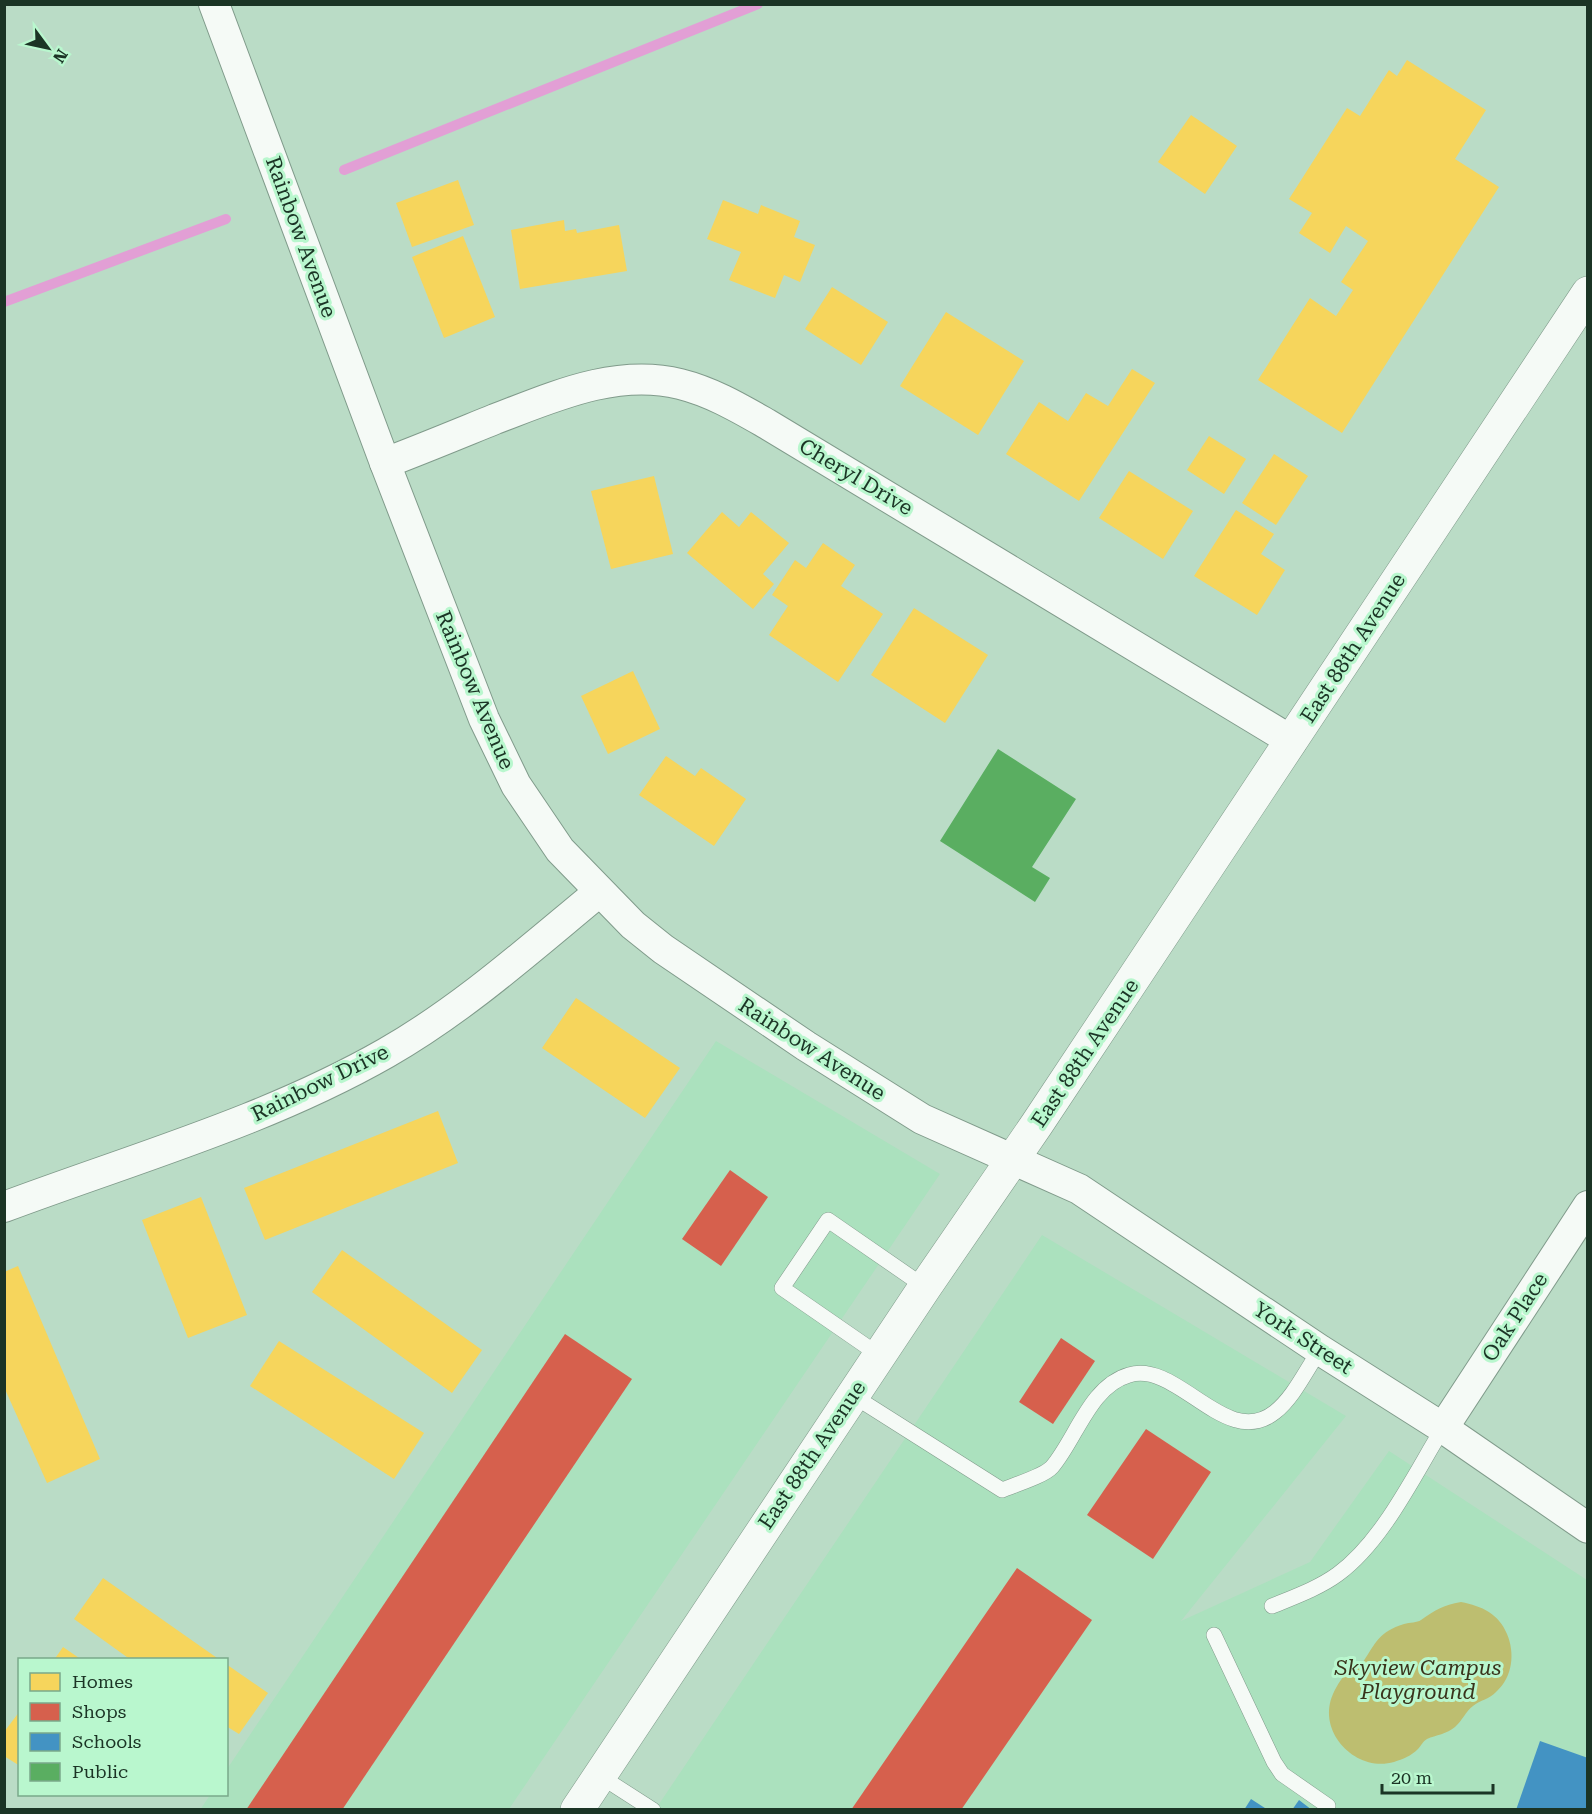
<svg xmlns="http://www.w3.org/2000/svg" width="1592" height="1814" font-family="'Roboto Serif',serif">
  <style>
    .built { fill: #abe1be }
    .green { fill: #bdbe70 }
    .homes { fill: #f6d55c }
    .shops { fill: #d6604d }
    .schools { fill: #4393c3 }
    .public { fill: #5aae61 }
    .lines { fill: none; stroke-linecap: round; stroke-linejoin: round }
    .stream { stroke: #e29fd5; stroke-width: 10 }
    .lane-casing { stroke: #809b8b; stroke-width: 16 }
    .street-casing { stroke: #809b8b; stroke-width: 32 }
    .secondary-casing { stroke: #809b8b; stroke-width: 34 }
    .lane { stroke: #f5faf6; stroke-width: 15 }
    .street { stroke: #f5faf6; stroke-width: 30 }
    .secondary { stroke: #f5faf6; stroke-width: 33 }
    .labels { text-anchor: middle; stroke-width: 6; stroke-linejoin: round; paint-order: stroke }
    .street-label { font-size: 21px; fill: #1b3425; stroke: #b9f7ce }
    .park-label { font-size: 21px; font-style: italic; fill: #39331b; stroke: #b9f7ce }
  </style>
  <rect width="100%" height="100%" fill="#badcc6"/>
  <g class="built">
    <polygon points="716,1041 940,1174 509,1809 200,1810 210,1795 226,1794 227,1769"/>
    <polygon points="1042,1235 1346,1416 1181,1621 1310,1562 1389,1451 1587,1580 1587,1809 655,1810"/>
  </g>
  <path class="green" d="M1461 1602C1482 1606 1499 1614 1507 1634 1515 1653 1513 1677 1496 1692 1490 1699 1480 1700 1473 1706 1466 1711 1462 1721 1455 1727 1447 1734 1436 1735 1427 1739 1423 1741 1421 1746 1418 1749 1411 1756 1403 1759 1394 1762 1356 1773 1316 1732 1333 1694 1337 1685 1343 1675 1351 1669 1355 1666 1360 1666 1363 1662 1376 1642 1379 1632 1404 1624 1410 1622 1417 1623 1421 1620 1435 1610 1443 1605 1461 1602Z"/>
  <g class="homes">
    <polygon points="1407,60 1486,110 1455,159 1499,187 1342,433 1258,380 1310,298 1336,316 1353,290 1341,282 1368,241 1346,226 1330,253 1299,233 1312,213 1289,199 1347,108 1360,116 1389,70 1397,76"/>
    <polygon points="1191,115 1237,146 1205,194 1158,162"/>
    <polygon points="458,180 474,225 412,247 396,203"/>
    <polygon points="723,200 758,214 761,205 800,221 794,237 815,245 800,282 784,275 775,298 729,280 741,252 707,239"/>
    <polygon points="564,220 565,231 576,229 577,233 619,225 627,271 520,289 511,230"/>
    <polygon points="463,236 495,317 444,338 412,257"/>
    <polygon points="832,287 888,322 861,365 805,329"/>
    <polygon points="946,312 1024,361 978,435 900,386"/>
    <polygon points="1132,369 1155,383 1079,501 1006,454 1039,402 1068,421 1086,393 1108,406"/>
    <polygon points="1209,436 1246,459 1224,494 1187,470"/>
    <polygon points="1274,454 1308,476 1276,525 1242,503"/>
    <polygon points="1129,471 1193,511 1163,559 1099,518"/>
    <polygon points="654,476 673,554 611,569 591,491"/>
    <polygon points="1236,510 1274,534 1261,554 1285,570 1257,615 1194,576"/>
    <polygon points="722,512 739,527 751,512 789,543 763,574 774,584 753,609 687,553"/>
    <polygon points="823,543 855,565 841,586 883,614 838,682 769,635 788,606 772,595 795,560 806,568"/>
    <polygon points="914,608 988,655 945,723 871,675"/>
    <polygon points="633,671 660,729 608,754 581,696"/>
    <polygon points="666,756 695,776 701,768 746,799 714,846 639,795"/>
    <polygon points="576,998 680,1068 645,1118 542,1048"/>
    <polygon points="438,1111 458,1163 265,1240 244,1188"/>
    <polygon points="201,1197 247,1315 188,1338 142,1220"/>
    <polygon points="342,1250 482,1350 452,1393 312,1292"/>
    <polygon points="18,1266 100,1459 47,1483 4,1387 4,1272"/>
    <polygon points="279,1341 424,1433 394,1479 250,1386"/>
    <polygon points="103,1578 220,1660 131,1660 74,1619"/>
    <polygon points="63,1647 82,1660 54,1660"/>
    <polygon points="226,1664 268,1693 239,1734 226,1726"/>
    <polygon points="20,1711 20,1766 4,1756 4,1732"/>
  </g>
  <g class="shops">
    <polygon points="730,1170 768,1197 721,1266 682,1239"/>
    <polygon points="565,1334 632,1379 342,1810 246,1810"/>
    <polygon points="1061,1338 1095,1361 1053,1424 1019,1402"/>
    <polygon points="1146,1429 1211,1472 1153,1559 1087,1515"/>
    <polygon points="1017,1568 1092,1620 961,1810 851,1810"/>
  </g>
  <g class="schools">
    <polygon points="1540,1741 1588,1758 1588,1810 1516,1810"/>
    <polygon points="1251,1799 1268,1810 1244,1810"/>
    <polygon points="1299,1800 1312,1810 1292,1810"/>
  </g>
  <polygon class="public" points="998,749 1076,799 1032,867 1050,878 1035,902 940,841"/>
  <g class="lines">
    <g class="stream">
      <polyline points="344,170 758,4"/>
      <polyline points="4,302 226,219"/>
    </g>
    <g class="lane-casing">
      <g id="lane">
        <polyline points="879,1355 782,1288 828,1220 925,1287"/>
        <path d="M852 1395 1002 1490C1014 1485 1044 1476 1052 1467 1076 1439 1090 1386 1129 1375 1178 1360 1226 1451 1275 1412 1294 1397 1306 1370 1320 1350"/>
        <path d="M1272 1606C1294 1597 1319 1588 1338 1574 1383 1541 1414 1475 1443 1428"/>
        <polyline points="1214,1635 1274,1762 1282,1774 1328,1806"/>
        <polyline points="600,1776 653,1810"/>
      </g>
    </g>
    <g class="street-casing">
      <g id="street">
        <polyline points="214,4 385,463 484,719 516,785 560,850 633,925 663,949 806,1046 922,1119 1079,1189 1320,1350 1443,1428 1588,1528"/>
        <path d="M385 463C422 449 458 434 495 419 553 397 616 368 680 384 712 392 739 408 767 424L1292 741"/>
        <path d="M4 1207C132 1159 267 1121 386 1053 463 1009 531 948 599 892"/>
        <polyline points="1443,1428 1588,1206"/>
      </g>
    </g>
    <g class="secondary-casing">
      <polyline id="secondary" points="577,1810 925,1287 1037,1124 1588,293"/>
    </g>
    <use href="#lane" class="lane"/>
    <use href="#street" class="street"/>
    <use href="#secondary" class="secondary"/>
  </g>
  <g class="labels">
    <g class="street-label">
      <text transform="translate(301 237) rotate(70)" y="7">Rainbow Avenue</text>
      <text transform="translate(856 477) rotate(31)" y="7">Cheryl Drive</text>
      <text transform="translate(1353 648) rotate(-57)" y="7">East 88th Avenue</text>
      <text transform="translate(475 690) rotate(67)" y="7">Rainbow Avenue</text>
      <text transform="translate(812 1049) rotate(33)" y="7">Rainbow Avenue</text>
      <text transform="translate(1085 1053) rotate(-56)" y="7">East 88th Avenue</text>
      <text transform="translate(320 1083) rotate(-26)" y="7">Rainbow Drive</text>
      <text transform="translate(1515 1317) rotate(-57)" y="7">Oak Place</text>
      <text transform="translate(1303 1338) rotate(33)" y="7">York Street</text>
      <text transform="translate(812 1455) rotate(-56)" y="7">East 88th Avenue</text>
    </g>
    <g class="park-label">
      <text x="1418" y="1675">Skyview Campus<tspan x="1418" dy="24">Playground</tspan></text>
    </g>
  </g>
  <rect width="1592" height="1814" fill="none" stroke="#1b3425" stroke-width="12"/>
  <rect x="18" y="1658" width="210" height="138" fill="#b9f7ce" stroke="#7aa98a" stroke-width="1.5"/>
  <rect x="30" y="1673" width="30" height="18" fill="#f6d55c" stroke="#7aa98a" stroke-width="1.5"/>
  <text x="72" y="1688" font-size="18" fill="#1b3425">Homes</text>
  <rect x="30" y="1703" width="30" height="18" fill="#d6604d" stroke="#7aa98a" stroke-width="1.5"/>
  <text x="72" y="1718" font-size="18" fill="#1b3425">Shops</text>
  <rect x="30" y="1733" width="30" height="18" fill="#4393c3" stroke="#7aa98a" stroke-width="1.5"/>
  <text x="72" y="1748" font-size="18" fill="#1b3425">Schools</text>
  <rect x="30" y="1763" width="30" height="18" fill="#5aae61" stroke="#7aa98a" stroke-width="1.5"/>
  <text x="72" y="1778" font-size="18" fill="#1b3425">Public</text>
  <g transform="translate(48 48) rotate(123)" stroke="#b9f7ce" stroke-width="4.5" paint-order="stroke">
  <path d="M0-4.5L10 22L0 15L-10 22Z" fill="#1b3425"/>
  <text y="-9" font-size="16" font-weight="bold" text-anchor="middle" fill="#1b3425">N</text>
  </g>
  <path d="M1382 1784v9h111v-9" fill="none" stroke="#1b3425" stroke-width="3"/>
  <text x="1391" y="1784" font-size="18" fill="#1b3425" stroke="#b9f7ce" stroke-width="4.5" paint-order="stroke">20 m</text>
</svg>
